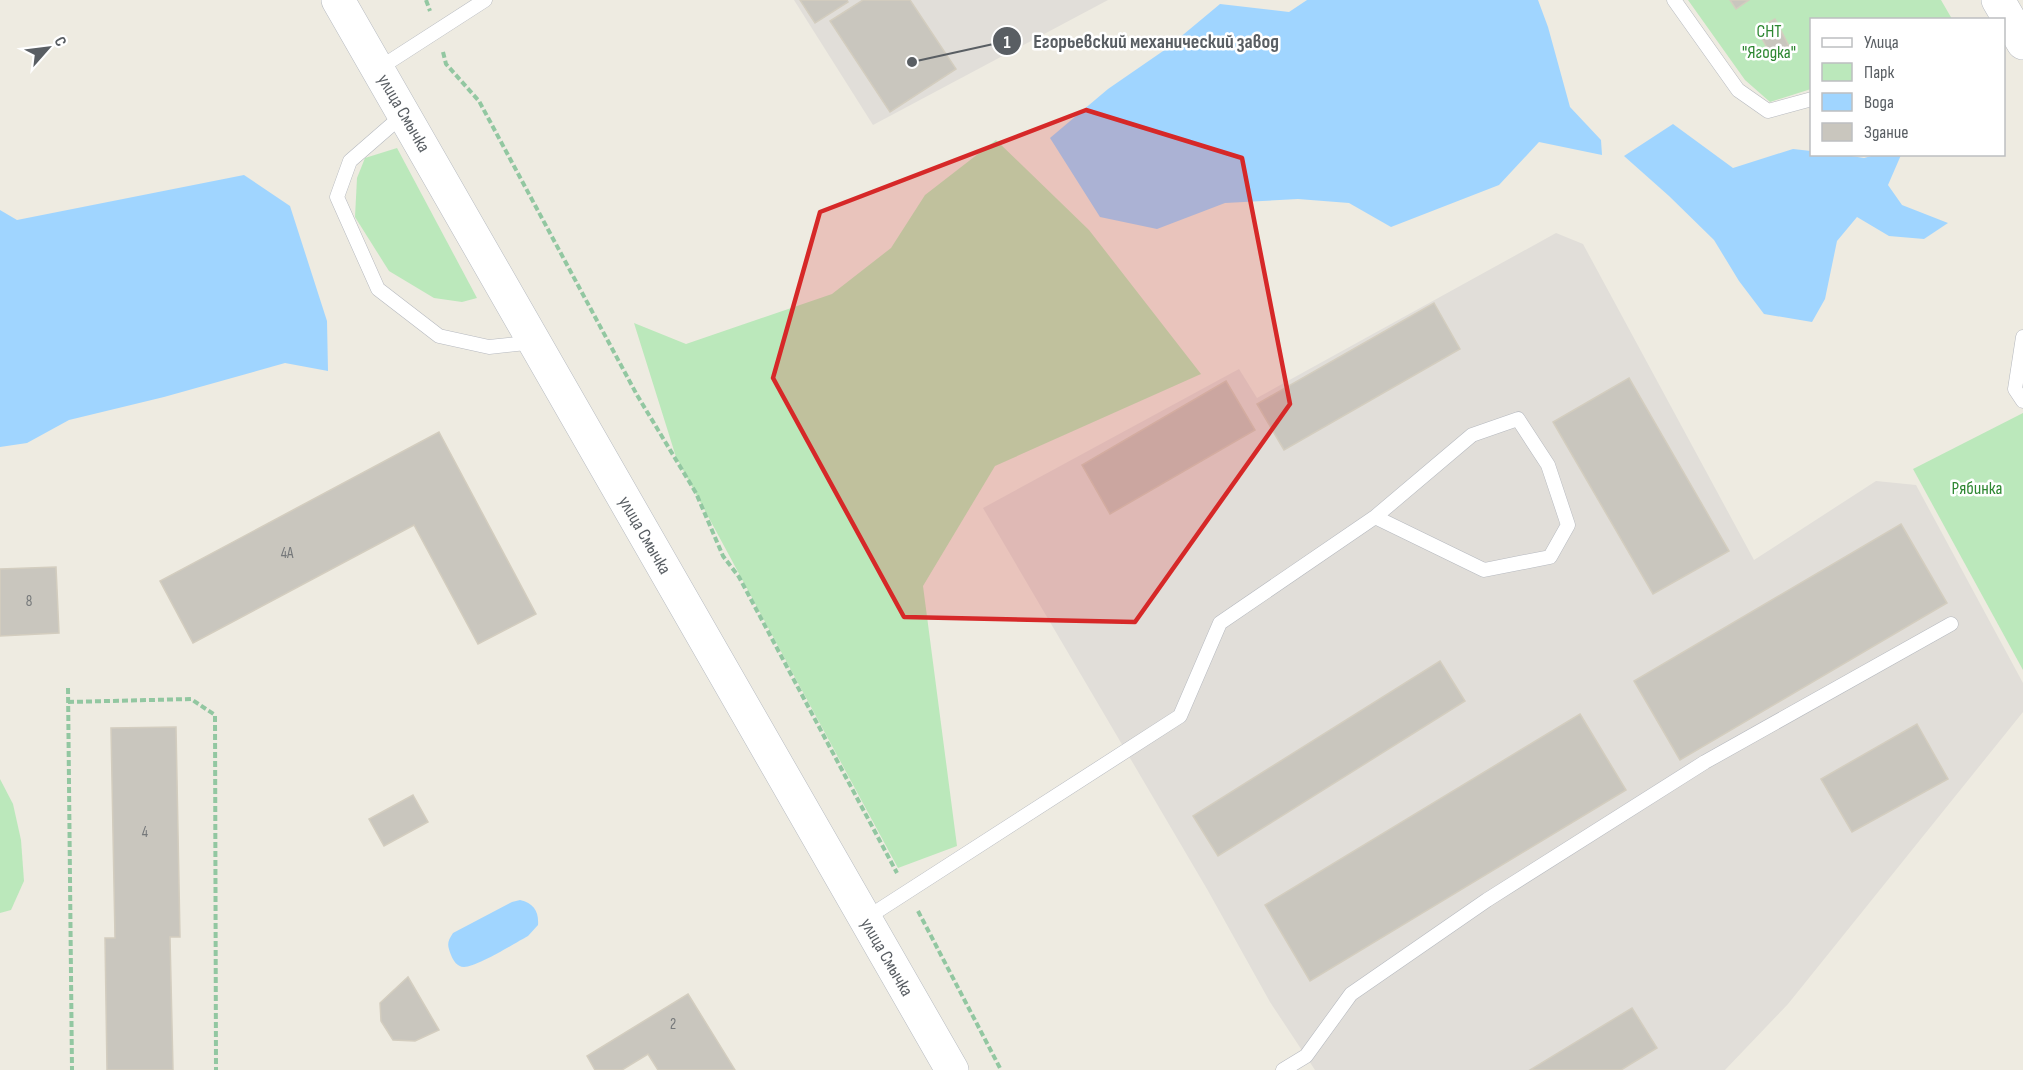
<svg xmlns="http://www.w3.org/2000/svg" width="2023" height="1070" font-family="'Sofia Sans Condensed',sans-serif">
  <style>
    .industrial { fill: #e1ded9 }
    .green { fill: #bbe8bb }
    .water { fill: #a0d5ff }
    .building { fill: #c9c6be; stroke: #d3cdbf; stroke-width: 1.5 }
    .lines { fill: none; stroke-linecap: round; stroke-linejoin: round }
    .lane-casing { stroke: #b6b9bf; stroke-width: 15 }
    .secondary-casing { stroke: #b7bbc1; stroke-width: 34 }
    .path { stroke: #92c7a1; stroke-width: 4; stroke-dasharray: 6 3; stroke-linecap: butt }
    .lane { stroke: #fff; stroke-width: 14 }
    .secondary { stroke: #fff; stroke-width: 33 }
    .marked { fill: #d62828; fill-opacity: 0.2; stroke: #d62828; stroke-width: 4.5; stroke-linejoin: round }
    .labels { text-anchor: middle; stroke-width: 5; stroke-linejoin: round; paint-order: stroke }
    .number-label { font-size: 15px; fill: #75787a }
    .park-label { font-size: 18px; fill: #2e8732; stroke: #fff }
    .street-label { font-size: 18px; fill: #595e63; stroke: #fff }
    .leader { fill: none; stroke: #595e63; stroke-width: 2 }
    .callout-dot { fill: #595e63; stroke: #fff; stroke-width: 2 }
    .mark-label { font-size: 18px; text-anchor: middle; font-weight: bold; fill: #fff }
    .callout-label { font-size: 20px; text-anchor: middle; font-weight: bold; fill: #595e63; stroke: #fff; stroke-width: 5; stroke-linejoin: round; paint-order: stroke }
  </style>
  <rect width="100%" height="100%" fill="#eeebe1"/>
  <g class="industrial">
    <polygon points="794,0 1108,0 873,125"/>
    <polygon points="1556,233 1583,244 1754,560 1876,481 1916,485 2023,683 2023,712 1788,1004 1725,1070 1315,1070 1270,1002 1207,889 983,508 1239,369 1257,398"/>
  </g>
  <g class="green">
    <polygon points="1688,0 1941,0 1952,19 1812,20 1811,89 1770,102 1745,80"/>
    <polygon points="996,140 1089,230 1201,374 995,466 923,586 957,846 898,868 676,457 634,323 686,344 832,294 891,248 925,195"/>
    <polygon points="397,148 477,298 462,302 434,298 389,271 355,217 357,178 365,158"/>
    <polygon points="2023,413 2023,670 1913,469"/>
    <polygon points="0,779 13,804 21,840 24,881 11,910 0,913"/>
  </g>
  <g class="water">
    <polygon points="1307,0 1538,0 1548,27 1570,107 1601,140 1602,155 1539,142 1499,185 1391,227 1349,203 1298,199 1225,203 1157,229 1100,217 1050,138 1108,89 1166,49 1220,4 1289,12"/>
    <polygon points="1673,124 1733,168 1793,149 1811,151 1812,154 1839,154 1864,158 1875,155 1901,155 1888,185 1902,205 1948,223 1924,239 1889,236 1857,217 1837,241 1825,299 1812,322 1764,314 1739,281 1714,240 1669,196 1624,156"/>
    <polygon points="244,175 290,206 327,321 328,371 285,363 164,397 69,420 27,443 0,447 0,210 17,220"/>
    <path d="M520 900C534 903 539 912 538 925L528 936C515 943 477 967 464 967 457 967 453 960 451 955 447 945 447 942 453 933L512 902Z"/>
  </g>
  <g class="building">
    <polygon points="800,0 847,0 848,2 815,23"/>
    <polygon points="863,0 910,0 956,69 890,112 830,21"/>
    <polygon points="1730,0 1749,0 1736,9"/>
    <polygon points="1775,19 1791,50 1773,59 1757,29"/>
    <polygon points="1434,303 1460,349 1284,450 1257,404"/>
    <polygon points="1629,378 1729,551 1653,594 1553,422"/>
    <polygon points="1226,381 1255,430 1110,514 1082,465"/>
    <polygon points="439,432 536,614 478,644 414,525 193,643 160,581"/>
    <polygon points="1901,524 1947,603 1680,760 1634,681"/>
    <polygon points="56,567 59,633 0,636 0,569"/>
    <polygon points="1440,661 1465,701 1218,856 1193,816"/>
    <polygon points="1580,714 1626,790 1310,981 1265,905"/>
    <polygon points="1917,724 1948,779 1852,832 1821,779"/>
    <polygon points="176,727 180,937 170,937 173,1070 107,1070 105,938 115,938 111,728"/>
    <polygon points="413,795 428,822 384,846 369,819"/>
    <polygon points="408,977 439,1030 415,1041 393,1040 381,1021 380,1003"/>
    <polygon points="688,994 735,1070 658,1070 648,1054 622,1070 595,1070 587,1056"/>
    <polygon points="1632,1008 1657,1048 1621,1070 1530,1070"/>
  </g>
  <g class="lines">
    <g class="lane-casing">
      <g id="lane">
        <polyline points="1674,0 1738,90 1768,111 1812,99"/>
        <polyline points="378,69 485,0"/>
        <polyline points="404,114 350,161 337,197 378,289 439,336 489,347 535,342"/>
        <polyline points="2023,337 2015,389 2023,401"/>
        <polyline points="865,919 1180,716 1220,623 1375,517 1484,570 1550,557 1568,525 1548,465 1518,419 1472,435 1375,517"/>
        <polyline points="1283,1070 1306,1056 1351,994 1487,900 1705,762 1951,624"/>
      </g>
    </g>
    <g class="secondary-casing">
      <g id="secondary">
        <polyline points="338,0 952,1070"/>
        <polyline points="1998,0 2023,43"/>
      </g>
    </g>
    <g class="path">
      <polyline points="426,0 430,11"/>
      <polyline points="443,52 446,64 479,101 637,395 696,493 723,556 739,577 897,873"/>
      <polyline points="68,688 72,1070"/>
      <polyline points="68,702 191,699 215,715 216,1070"/>
      <polyline points="918,911 1001,1070"/>
    </g>
    <use href="#lane" class="lane"/>
    <use href="#secondary" class="secondary"/>
  </g>
  <path class="marked" d="M1086 110 1242 158 1290 404 1135 622 904 617 773 378 820 212Z"/>
  <g class="labels">
    <g class="number-label">
      <text x="287" y="558">4А</text>
      <text x="29" y="606">8</text>
      <text x="145" y="837">4</text>
      <text x="673" y="1029">2</text>
    </g>
    <g class="park-label">
      <text x="1769" y="37">СНТ<tspan x="1769" dy="21">"Ягодка"</tspan></text>
      <text x="1977" y="494">Рябинка</text>
    </g>
    <g class="street-label">
      <text transform="translate(404 113) rotate(60)" y="6">улица Смычка</text>
      <text transform="translate(645 535) rotate(60)" y="6">улица Смычка</text>
      <text transform="translate(887 957) rotate(60)" y="6">улица Смычка</text>
    </g>
  </g>
  <path class="leader" d="M912 62L1007 41"/>
  <g class="callout-dot">
    <circle cx="912" cy="62" r="6"/>
    <circle cx="1007" cy="41" r="15"/>
  </g>
  <g class="mark-label">
    <text x="1007" y="48">1</text>
  </g>
  <g class="callout-label">
    <text x="1156" y="48">Егорьевский механический завод</text>
  </g>
  <rect x="1810" y="18" width="195" height="138" fill="#ffffff" stroke="#bdbfc1" stroke-width="1.5"/>
  <rect x="1822" y="38" width="30" height="9" fill="#ffffff" stroke="#bdbfc1" stroke-width="1.5"/>
  <text x="1864" y="48" font-size="18" fill="#595e63">Улица</text>
  <rect x="1822" y="63" width="30" height="18" fill="#bbe8bb" stroke="#bdbfc1" stroke-width="1.5"/>
  <text x="1864" y="78" font-size="18" fill="#595e63">Парк</text>
  <rect x="1822" y="93" width="30" height="18" fill="#a0d5ff" stroke="#bdbfc1" stroke-width="1.5"/>
  <text x="1864" y="108" font-size="18" fill="#595e63">Вода</text>
  <rect x="1822" y="123" width="30" height="18" fill="#c9c6be" stroke="#bdbfc1" stroke-width="1.5"/>
  <text x="1864" y="138" font-size="18" fill="#595e63">Здание</text>
  <g transform="translate(48 48) rotate(62)" stroke="#ffffff" stroke-width="4.5" paint-order="stroke">
  <path d="M0-4.5L10 22L0 15L-10 22Z" fill="#595e63"/>
  <text y="-9" font-size="16" font-weight="bold" text-anchor="middle" fill="#595e63">С</text>
  </g>
</svg>
